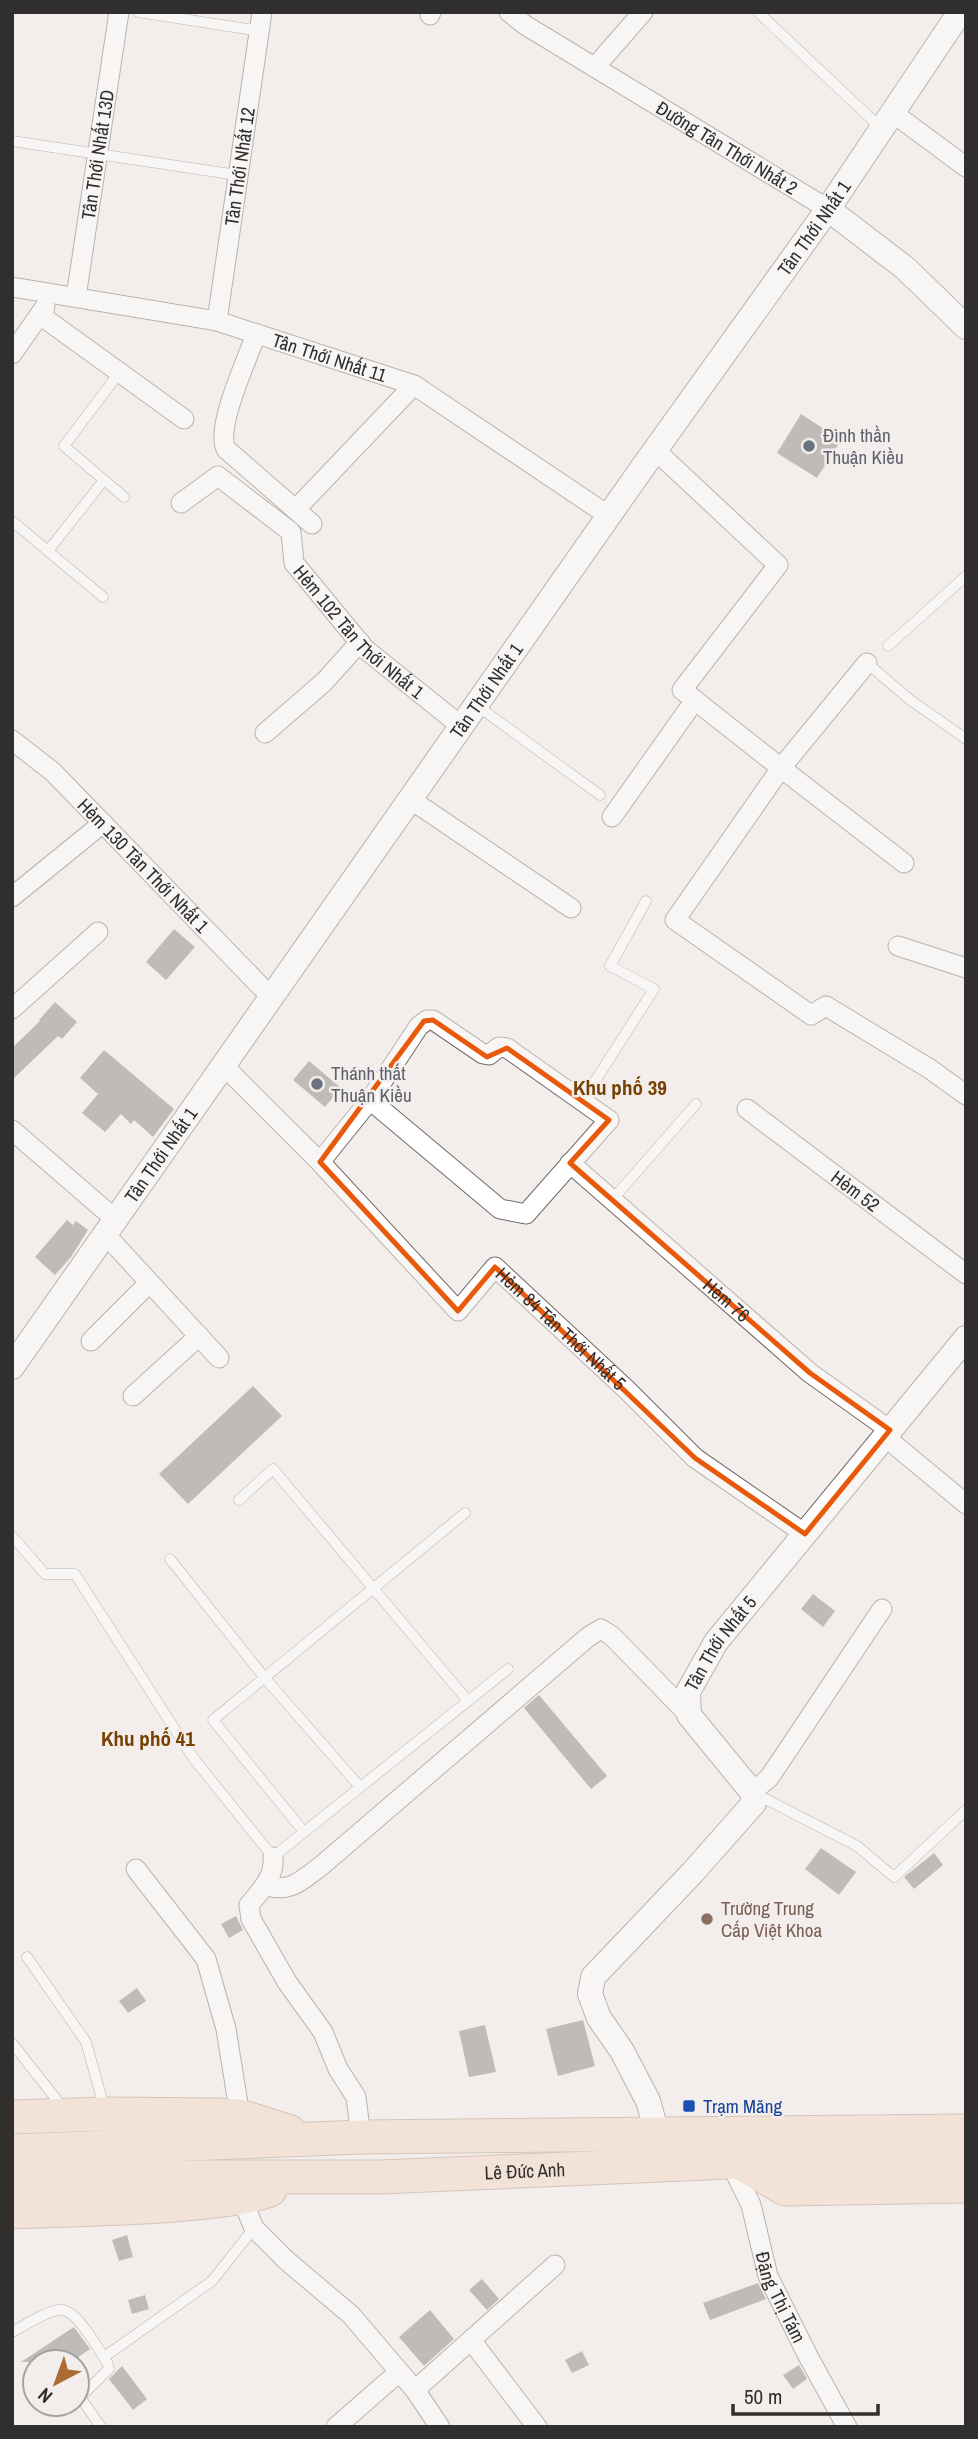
<svg xmlns="http://www.w3.org/2000/svg" width="978" height="2439" font-family="'Archivo Narrow',sans-serif">
  <style>
    .building { fill: #827e7a }
    .lines { fill: none; stroke-linecap: round; stroke-linejoin: round }
    .service-casing { stroke: #6f6b68; stroke-width: 11 }
    .minor-casing { stroke: #6f6b68; stroke-width: 21 }
    .tertiary-casing { stroke: #6f6b68; stroke-width: 26 }
    .trunk-casing { stroke: #ae9282; stroke-width: 35 }
    .service { stroke: #fff; stroke-width: 10 }
    .minor { stroke: #fff; stroke-width: 19 }
    .tertiary { stroke: #fff; stroke-width: 24 }
    .trunk { stroke: #f4d3bf; stroke-width: 33 }
    .marked { fill: none; stroke: #e8590c; stroke-width: 5; stroke-linejoin: round }
    .worship-dot { fill: #6b7280; stroke: #f3eeeb; stroke-width: 2.5 }
    .education-dot { fill: #8d6e63; stroke: #f3eeeb; stroke-width: 2.5 }
    .transit-dot { fill: #1a4fb4; stroke: #f3eeeb; stroke-width: 2.5 }
    .labels { text-anchor: middle; stroke-width: 5; stroke-linejoin: round; paint-order: stroke }
    .street-label { font-size: 19px; fill: #312f2e; stroke: #f3eeeb }
    .worship-label { font-size: 19px; fill: #5b616d; stroke: #f3eeeb; text-anchor: start }
    .education-label { font-size: 19px; fill: #785e54; stroke: #f3eeeb; text-anchor: start }
    .transit-label { font-size: 19px; fill: #164399; stroke: #f3eeeb; text-anchor: start }
    .neighbourhood-label { font-size: 21px; font-weight: bold; fill: #764002; stroke: #f3eeeb }
  </style>
  <rect width="100%" height="100%" fill="#f3eeeb"/>
  <g class="building">
    <polygon points="801,414 841,440 817,478 777,453"/>
    <polygon points="174,929 195,947 166,980 146,962"/>
    <polygon points="55,1002 77,1022 62,1039 58,1036 12,1080 12,1048 40,1021 39,1020"/>
    <polygon points="104,1050 174,1109 153,1137 134,1120 131,1124 121,1114 105,1132 82,1113 98,1094 80,1078"/>
    <polygon points="309,1061 341,1088 325,1107 293,1080"/>
    <polygon points="67,1220 73,1225 76,1221 88,1230 71,1257 55,1275 35,1257"/>
    <polygon points="253,1386 282,1416 188,1504 159,1474"/>
    <polygon points="813,1594 835,1611 823,1627 801,1609"/>
    <polygon points="539,1695 607,1776 591,1789 524,1708"/>
    <polygon points="821,1848 856,1872 839,1895 805,1869"/>
    <polygon points="934,1853 943,1865 914,1889 904,1877"/>
    <polygon points="236,1916 243,1930 229,1938 221,1924"/>
    <polygon points="137,1988 146,2001 128,2013 119,2001"/>
    <polygon points="583,2020 595,2066 558,2076 546,2029"/>
    <polygon points="485,2025 496,2072 469,2077 459,2031"/>
    <polygon points="127,2235 133,2257 119,2261 112,2240"/>
    <polygon points="482,2279 499,2299 487,2310 469,2290"/>
    <polygon points="758,2283 766,2299 710,2320 703,2303"/>
    <polygon points="145,2295 149,2309 132,2314 128,2300"/>
    <polygon points="430,2310 454,2339 424,2366 399,2337"/>
    <polygon points="74,2327 90,2349 71,2362 21,2362"/>
    <polygon points="582,2351 589,2365 572,2373 565,2360"/>
    <polygon points="799,2365 807,2379 793,2389 783,2375"/>
    <polygon points="122,2366 147,2399 133,2410 109,2379"/>
  </g>
  <g class="lines">
    <g class="service-casing">
      <g id="service">
        <polyline points="138,12 260,31"/>
        <polyline points="758,12 881,128"/>
        <polyline points="12,141 237,175"/>
        <polyline points="104,480 124,497"/>
        <polyline points="12,521 103,597"/>
        <polyline points="48,551 104,480 64,446 119,373"/>
        <polyline points="888,646 966,576"/>
        <polyline points="867,663 909,699 966,739"/>
        <polyline points="476,705 600,795"/>
        <polyline points="583,1100 654,989 610,966 646,901"/>
        <polyline points="612,1200 696,1104"/>
        <polyline points="239,1500 273,1469 468,1701"/>
        <polyline points="12,1536 45,1574 75,1574 194,1759 273,1857 508,1669"/>
        <polyline points="170,1559 264,1677 360,1787"/>
        <polyline points="754,1793 857,1846 894,1877 966,1810"/>
        <polyline points="304,1832 213,1720 465,1513"/>
        <polyline points="27,1957 86,2042 105,2110"/>
        <polyline points="12,2043 64,2109"/>
        <path d="M12 2332C24 2326 46 2311 59 2310 76 2307 98 2349 107 2362L109 2369 80 2397 101 2427"/>
        <polyline points="104,2357 212,2281 254,2228"/>
      </g>
    </g>
    <g class="minor-casing">
      <g id="minor">
        <path id="s1" d="M509 12 525 25 828 209"/>
        <polyline points="430,15 431,12"/>
        <polyline points="595,67 643,12"/>
        <polyline points="893,113 966,167"/>
        <path id="s2" d="M12 287 217 321 414 385 609 516"/>
        <path id="s3" d="M76 297 119 12"/>
        <polyline points="40,315 184,419"/>
        <path id="s4" d="M217 321 262 12"/>
        <path d="M256 334C248 358 215 427 226 449L312 524"/>
        <polyline points="12,354 45,307"/>
        <polyline points="655,450 778,565 682,690 781,768 867,663"/>
        <path id="s5" d="M181 503 218 476 291 532 294 563 365 649 461 726"/>
        <polyline points="296,509 414,385"/>
        <polyline points="265,733 324,682 360,642"/>
        <path id="s6" d="M12 740 53 772 271 997"/>
        <polyline points="410,799 571,908"/>
        <polyline points="612,817 695,700"/>
        <polyline points="904,863 781,768 675,920 811,1015 826,1006 930,1069 966,1095"/>
        <polyline points="12,897 103,823"/>
        <polyline points="898,946 966,968"/>
        <polyline points="12,1009 98,932"/>
        <path id="s7" d="M223 1065 320 1162 458 1311 495 1267 627 1390 695 1458 805 1534"/>
        <path id="s8" d="M747 1109 966 1274"/>
        <polyline points="12,1130 115,1219"/>
        <polyline points="320,1162 370,1100 419,1026 427,1020 433,1020 483,1054 489,1055 499,1047 507,1048 609,1120 526,1214 500,1209 370,1100"/>
        <path id="s9" d="M570 1163 810 1373 890 1430"/>
        <polyline points="105,1234 219,1358"/>
        <polyline points="91,1341 149,1283"/>
        <polyline points="133,1396 199,1336"/>
        <polyline points="884,1436 966,1504"/>
        <polyline points="752,1792 769,1778 882,1609"/>
        <path d="M273 1857C275 1877 261 1890 249 1905L251 1919 287 1982 323 2032 338 2069 356 2097 361 2137"/>
        <polyline points="136,1869 206,1959 226,2029 240,2116"/>
        <path d="M265 1885C290 1894 302 1880 321 1866L588 1637 601 1629 612 1636 689 1715"/>
        <path id="s10" d="M730 2162 751 2205 768 2276 808 2356 847 2427"/>
        <polyline points="242,2199 254,2228 286,2260 351,2315 415,2390 440,2427"/>
        <polyline points="471,2340 555,2265"/>
        <polyline points="415,2390 471,2340 537,2427"/>
        <polyline points="336,2427 399,2372"/>
      </g>
    </g>
    <g class="tertiary-casing">
      <g id="tertiary">
        <polyline points="828,209 905,268 966,327"/>
        <path id="s11" d="M12 1367 643 467 828 209 960 12"/>
        <path id="s12" d="M657 2133 648 2101 622 2051 599 2018 590 1994 593 1977 693 1872 754 1803 752 1792 689 1715 688 1692 716 1642 966 1338"/>
      </g>
    </g>
    <g class="trunk-casing">
      <g id="trunk">
        <polyline points="12,2117 106,2114 218,2115 240,2116 290,2132"/>
        <polyline points="12,2151 361,2137 966,2131"/>
        <polyline points="741,2163 785,2189 966,2186"/>
        <path id="s13" d="M12 2181 161 2177H380L730 2162H966"/>
        <path d="M12 2212C66 2210 121 2209 175 2205 208 2202 239 2200 270 2190"/>
      </g>
    </g>
    <use href="#service" class="service"/>
    <use href="#minor" class="minor"/>
    <use href="#tertiary" class="tertiary"/>
    <use href="#trunk" class="trunk"/>
  </g>
  <path d="M0 0H978V2439H0ZM433 1020 487 1057 507 1048 609 1120 570 1163 810 1373 890 1430 805 1534 695 1458 495 1267 458 1311 320 1162 424 1021Z" fill="#f3eeeb" fill-opacity=".55" fill-rule="evenodd"/>
  <path class="marked" d="M433 1020 487 1057 507 1048 609 1120 570 1163 810 1373 890 1430 805 1534 695 1458 495 1267 458 1311 320 1162 424 1021Z"/>
  <g class="worship-dot">
    <circle cx="809" cy="446" r="7"/>
    <circle cx="317" cy="1084" r="7"/>
  </g>
  <circle class="education-dot" cx="707" cy="1919" r="7"/>
  <rect class="transit-dot" x="682" y="2099" width="14" height="14" rx="3.5"/>
  <g class="labels">
    <g class="street-label">
      <text dy="7" stroke="none"><textPath href="#s1" startOffset="257">Đường Tân Thới Nhất 2</textPath></text>
      <text dy="7" stroke="none"><textPath href="#s3" startOffset="144">Tân Thới Nhất 13D</textPath></text>
      <text dy="7" stroke="none"><textPath href="#s4" startOffset="156">Tân Thới Nhất 12</textPath></text>
      <text dy="7" stroke="none"><textPath href="#s11" startOffset="1393">Tân Thới Nhất 1</textPath></text>
      <text dy="7" stroke="none"><textPath href="#s2" startOffset="326">Tân Thới Nhất 11</textPath></text>
      <text dy="7" stroke="none"><textPath href="#s5" startOffset="264">Hẻm 102 Tân Thới Nhất 1</textPath></text>
      <text dy="7" stroke="none"><textPath href="#s11" startOffset="826">Tân Thới Nhất 1</textPath></text>
      <text dy="7" stroke="none"><textPath href="#s6" startOffset="182">Hẻm 130 Tân Thới Nhất 1</textPath></text>
      <text dy="7" stroke="none"><textPath href="#s11" startOffset="259">Tân Thới Nhất 1</textPath></text>
      <text dy="7" stroke="none"><textPath href="#s8" startOffset="136">Hẻm 52</textPath></text>
      <text dy="7" stroke="none"><textPath href="#s9" startOffset="208">Hẻm 76</textPath></text>
      <text dy="7" stroke="none"><textPath href="#s7" startOffset="488">Hẻm 84 Tân Thới Nhất 5</textPath></text>
      <text dy="7" stroke="none"><textPath href="#s12" startOffset="602">Tân Thới Nhất 5</textPath></text>
      <text dy="7" stroke="none"><textPath href="#s13" startOffset="513">Lê Đức Anh</textPath></text>
      <text dy="7" stroke="none"><textPath href="#s10" startOffset="145">Đặng Thị Tám</textPath></text>
    </g>
    <g class="worship-label">
      <text x="823" y="442">Đình thần<tspan x="823" dy="22">Thuận Kiều</tspan></text>
      <text x="331" y="1080">Thánh thất<tspan x="331" dy="22">Thuận Kiều</tspan></text>
    </g>
    <g class="education-label">
      <text x="721" y="1915">Trường Trung<tspan x="721" dy="22">Cấp Việt Khoa</tspan></text>
    </g>
    <g class="transit-label">
      <text x="703" y="2113">Trạm Măng</text>
    </g>
    <g class="neighbourhood-label">
      <text x="620" y="1095">Khu phố 39</text>
      <text x="148" y="1746">Khu phố 41</text>
    </g>
  </g>
  <rect width="978" height="2439" fill="none" stroke="#312f2e" stroke-width="28"/>
  <g transform="translate(56 2383) rotate(221)"><circle r="33" fill="#f3eeeb" stroke="#a5a29f" stroke-width="2"/>
  <path d="M0-5L12 26L0 18L-12 26Z" fill="#ab6b33"/>
  <text y="-10" font-size="19" font-weight="bold" text-anchor="middle" fill="#312f2e">N</text>
  </g>
  <path d="M733 2404v10h145v-10" fill="none" stroke="#312f2e" stroke-width="3.5"/>
  <text x="744" y="2404" font-size="21" fill="#312f2e" stroke="#f3eeeb" stroke-width="5" paint-order="stroke">50 m</text>
</svg>
